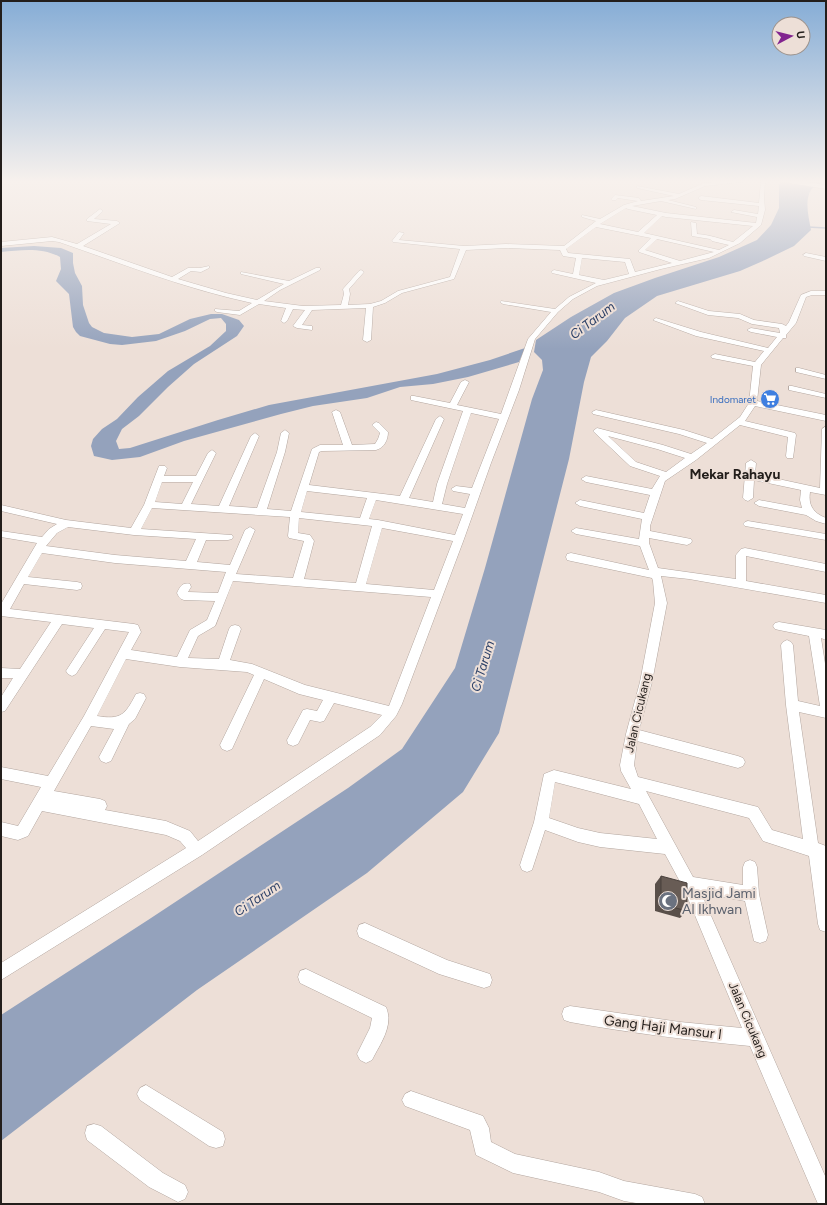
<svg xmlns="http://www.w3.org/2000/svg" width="827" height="1205" font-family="Figtree,sans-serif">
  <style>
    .water { fill: #94a2bc }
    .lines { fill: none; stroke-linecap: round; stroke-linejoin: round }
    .stream { stroke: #94a2bc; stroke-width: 1.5 }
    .minor-casing { stroke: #b3a69f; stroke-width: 1 }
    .major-casing { stroke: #b3a69f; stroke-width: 1 }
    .minor { fill: #fff; fill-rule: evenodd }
    .major { fill: #fff; fill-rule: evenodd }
    .wall { fill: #594f49 }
    .building { fill: #685c55; stroke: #49403c }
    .labels { text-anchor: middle; stroke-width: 4; stroke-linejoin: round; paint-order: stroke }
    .far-shop-label { font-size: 10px; fill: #366cbe; stroke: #eddfd7; text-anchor: end }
    .street-label { font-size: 12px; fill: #231e1b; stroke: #eddfd7 }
    .water-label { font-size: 13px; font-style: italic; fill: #2c4067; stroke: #eddfd7 }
    .quarter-label { font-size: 14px; font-weight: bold; fill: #231e1b; stroke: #eddfd7 }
    .near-worship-label { font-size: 14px; fill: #5b616d; stroke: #eddfd7; text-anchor: start }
    .near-street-label { font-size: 14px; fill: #231e1b; stroke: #eddfd7 }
  </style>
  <rect width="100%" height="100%" fill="#eddfd7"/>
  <g class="water">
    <path d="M782 181H824C820 183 814 186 811 190 804 201 809 218 811 230L794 246 765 260 740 271 657 296 625 318 607 341 591 357 584 382 569 459 499 733 463 792 367 873 197 990 1 1141V1015L148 920 348 788 402 749 455 668 485 568 532 399 543 370 542 360 534 352 536 340 571 317 614 293 655 278 719 257 757 240 771 225 779 208V185Z"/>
    <path d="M34 246 61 248 73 253V263L75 273 82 286 83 305 89 323 92 327 104 333 132 337 159 334 190 319 211 314H222L239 320 244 326 237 336 194 364 168 387 139 416 122 429 116 441 119 449 130 448 218 420 269 405 437 374 490 360 525 348 519 362 468 377 433 384 400 387 367 398 313 406 281 414 184 441 140 457 112 460 94 456 91 446 93 439 102 429 117 419 138 397 168 371 210 346 226 331V324L221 318 210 319 185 331 156 341 122 345 110 344 80 336 76 332 73 327 69 294 56 281 61 269 60 257C42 247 21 250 1 252V248Z"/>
  </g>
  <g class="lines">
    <polyline class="stream" points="808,227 826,228"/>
    <g class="minor-casing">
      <g id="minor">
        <path d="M734 181H749L705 186 675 199 668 200 696 207V209L661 201 632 206 666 213 756 223 757 217 731 212 734 210 758 214 759 206 701 200 698 198 701 196 759 203 761 181H765L764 197 765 210 761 225 740 243 709 258 661 269 597 286 573 299 558 312 535 339 519 390 491 463 464 539 402 704 396 716 380 735 202 855 1 980V963L186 848 180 841 166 835 42 811 28 836 18 840 1 836V822L18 826 41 787 1 779V767L48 776 84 716 129 632 105 629 76 674 72 676 68 674 66 671 94 628 62 624 5 711 1 712V697L13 678H1V668L20 669 51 622 1 616V604L37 543 1 537V531L42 537 49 529 57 524 1 511V505L66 520 131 528 144 505 159 466H165L167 468 164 476H196L208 453 212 450 216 453 191 504 219 506 251 436 255 433 259 436 229 506 257 508 277 452 281 433 285 430 289 433 285 452 267 509 291 511 312 449 320 445H343L332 412 336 410 340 412 352 445 375 444 378 439 380 433 372 425 376 422 379 423 388 432C388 440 384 448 376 450L322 451 319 452 309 485 400 496 436 419 440 416 444 419 409 498 433 502 437 484 463 411 411 400V396H414L450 403 461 382 465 380 469 382 457 405 501 414 528 339 551 312 503 304 500 302 501 301 555 309 569 297 596 283 552 273 551 272 554 270 573 274 576 258 563 256 560 250 506 248 466 250 454 279 402 293 385 303 373 307 371 340 367 342 363 340 366 308 312 310 302 325 312 326V330L297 328 293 326 305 310 293 309 287 321 284 323 281 321 286 308 259 304 240 315 217 312 215 311V309L239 311 252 303C186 289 123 264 59 242L52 241 1 246V242L52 237 77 244 111 224 87 221V219L100 209 103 211 94 219 117 221 120 223 83 246 172 277 188 268H200L209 266V268L201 272 191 271 178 279 226 293 257 300 284 284 241 274V272L289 281 316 268H320V270L280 290 264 301 303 306 341 305 344 294 343 289 359 271 361 270 364 272 349 289 350 294 348 305 370 304 381 301 398 291 450 277 460 249 393 242 392 241 399 232 404 233 399 240 464 246 506 244 564 246 596 221 582 217V215L600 219 624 205 638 201 618 198 616 200H612L611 199 615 195 639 198 641 201 674 196 637 188V186L679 194 704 183ZM626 208 628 209 657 215 638 232 600 224ZM662 216 666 217 753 226 733 242C720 239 711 235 697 234L696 223 691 222 692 236 710 239 712 241 729 245 719 250 644 233ZM596 227 651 238 639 250V252L672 263 635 272 630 259 568 253 566 249ZM657 239 714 252 680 261 645 250ZM582 258 625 262 629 274 604 280 579 275ZM471 413 499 419 472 488 456 486 451 489 453 491 470 494 465 508 442 504 447 484ZM162 482H193L182 504 155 502ZM307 491 367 498 360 518 301 512ZM376 500 463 514 455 535 378 520 369 519ZM152 508 290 517 288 536 289 538 304 541 293 578 236 574 255 530 250 527 245 530 230 565 197 562 206 540H228L232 539 233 537 232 535 141 529ZM299 518 372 526 356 583 304 579 314 541 310 535 298 533ZM68 527 134 535 196 539 186 561 115 555 46 546 57 533ZM382 528 453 541 434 590 366 584ZM42 553 115 563 226 572 218 593 188 592 191 587 190 584C182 582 180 587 177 593 179 597 180 599 184 600L215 601 207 620 190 630 177 657 131 650 141 632 138 625 134 624 10 609 24 584 77 590 81 589 82 586 81 583 77 582 28 577ZM233 581 431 597 389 706 305 685 252 664 230 660 241 629 239 626 235 625 231 626 229 629 219 659 188 658 198 636 215 626ZM126 659 180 667 247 672 254 675 220 745 222 749 227 751 232 749 264 679 299 694 323 700 317 711 307 709 303 710 287 740 288 744 293 746 298 744 310 720 320 722 324 721 334 703 382 715 370 727 198 841 190 831 166 821 105 810 107 806 105 801 100 799 54 791 91 726 114 729 99 757 101 761 106 763 111 761 129 724 135 719 146 698 144 694 140 693 136 694C125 715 121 720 97 716Z"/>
        <polygon points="806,253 826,257 826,261 804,256 803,255"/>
        <path d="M811 291H826V295H812L806 297 796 323 786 335V338H783L761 365 757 401 826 415V421L755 406 745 421 795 433 796 435 793 458H787L786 456 788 437 740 425 696 460 665 481 650 526V531L691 539 692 541 691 543 687 545 649 538V543L658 568 736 579V555L741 549 745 548 826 564V572L746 556V581L826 595V603L689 579 661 576 667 603 652 682 639 730 738 756 743 758 745 762 743 766 738 768 637 741 634 765 638 777 758 807 772 830 803 839 786 705 781 645 783 642 787 640 791 642 793 645 798 701 820 706 809 636 779 630 775 629 773 626 775 623 779 622 826 630V640L821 638 826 670V718L799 712 818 843 826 846V860H825L826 870V932L820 930 818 924 809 856 763 841 749 818 646 791 693 877 743 885V867L745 862 750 860 755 862 757 867 759 894 768 935 766 941 760 943 754 941 745 901 701 893 826 1178V1204H818L750 1046C689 1040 630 1033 570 1022L564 1020 562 1014 564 1008 570 1006 680 1022 742 1028 684 889 665 854 600 847 578 842 545 830 532 870 527 872 522 870 520 865 534 822 544 774 554 770 631 789 621 771 620 765 626 734 640 682 655 603 653 581 652 578 571 561 567 560 566 557 567 554 571 553 649 570 640 546 576 534 571 531 576 528 639 539 642 519 580 506 575 503 580 500 644 513 650 495 586 482 581 479 586 476 652 489 660 476 630 466 593 431 597 428 663 445 691 454 707 443 679 434 593 414 592 412 596 410 684 430 712 439 740 417 749 403 753 366 712 358 711 356 715 354 755 362 764 351 696 336 653 320 656 318 701 332 768 348 777 337 751 332 747 330 751 328 780 333 779 328 752 324 738 318 708 315 675 303 678 301 709 311 740 314 754 320 782 324 786 326 789 322 801 295ZM608 436 657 449 685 458 666 472 636 462ZM555 782 639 804 657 839 600 833 578 828 549 818Z"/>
        <polygon points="796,368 799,368 826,375 826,379 796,372"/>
        <polygon points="789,386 792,386 826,394 826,398 789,390"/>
        <path d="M826 426V495L810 492C808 505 813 513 826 518V524L816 521 806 515 759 506 754 503 759 500 802 508 800 500 801 490 754 480 753 498 748 501 745 500 743 498 746 463 751 460 756 463 755 474 820 488 822 429Z"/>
        <polygon points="748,521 826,534 826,540 745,526 743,524 745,522"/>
        <polygon points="365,923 447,960 490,974 492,980 490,986 484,988 439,974 359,937 357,931 359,925"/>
        <path d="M306 969 386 1007C394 1026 380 1044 372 1060L366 1063 360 1060 357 1054 370 1028 372 1018 300 983 298 977 300 971Z"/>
        <polygon points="146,1085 223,1132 225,1139 223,1146 216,1148 209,1146 140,1100 137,1094 140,1088"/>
        <polygon points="411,1091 483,1116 489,1128 491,1142 515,1154 599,1172 624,1181 695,1194 702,1197 705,1204 642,1204 624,1201 599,1192 513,1173 476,1155 470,1130 405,1106 402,1100 405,1094"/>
        <polygon points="94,1124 101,1126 163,1173 185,1185 188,1192 185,1199 178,1202 149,1187 87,1140 85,1133 87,1126"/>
      </g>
    </g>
    <g class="major-casing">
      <polygon id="major" points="787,181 800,181 826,185 826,189 790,183"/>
    </g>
    <use href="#minor" class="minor"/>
    <use href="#major" class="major"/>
  </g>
  <polygon class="wall" points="661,876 687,911 680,918 655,911 655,884"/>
  <polygon class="building" points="661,876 687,883 687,911 661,904"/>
  <linearGradient id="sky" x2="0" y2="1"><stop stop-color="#86add6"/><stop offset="0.52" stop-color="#f7f1ed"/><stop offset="1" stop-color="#f7f1ed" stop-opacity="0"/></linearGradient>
  <rect width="827" height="349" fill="url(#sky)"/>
  <defs>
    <g id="supermarket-disc" transform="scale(1)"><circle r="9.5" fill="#3f7fe0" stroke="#eddfd7"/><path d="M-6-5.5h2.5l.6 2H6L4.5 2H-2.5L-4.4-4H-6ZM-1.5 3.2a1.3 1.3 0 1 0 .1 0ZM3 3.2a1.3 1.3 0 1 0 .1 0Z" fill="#fff"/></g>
    <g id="mosque-disc" transform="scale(1)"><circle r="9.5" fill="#6b7280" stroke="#eddfd7"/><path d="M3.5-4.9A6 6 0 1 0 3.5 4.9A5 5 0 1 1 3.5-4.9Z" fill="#fff"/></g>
  </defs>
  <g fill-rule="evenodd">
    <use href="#supermarket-disc" x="770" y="399"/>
    <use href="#mosque-disc" x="668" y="901"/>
  </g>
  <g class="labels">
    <g class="far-shop-label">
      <text x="756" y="403">Indomaret</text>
    </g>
    <g class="street-label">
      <text transform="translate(638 713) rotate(-77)" y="4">Jalan Cicukang</text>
      <text transform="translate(748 1020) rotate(67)" y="4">Jalan Cicukang</text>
    </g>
    <g class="water-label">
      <text transform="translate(592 320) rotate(-37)" y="5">Ci Tarum</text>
      <text transform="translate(482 666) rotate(-73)" y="5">Ci Tarum</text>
      <text transform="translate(257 898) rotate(-34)" y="5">Ci Tarum</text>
    </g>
    <g class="quarter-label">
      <text x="735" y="479">Mekar Rahayu</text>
    </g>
    <g class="near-worship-label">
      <text x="682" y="898">Masjid Jami<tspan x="682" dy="16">Al Ikhwan</tspan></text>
    </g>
    <g class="near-street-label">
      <text transform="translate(663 1027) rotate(7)" y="5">Gang Haji Mansur I</text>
    </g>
  </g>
  <rect width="827" height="1205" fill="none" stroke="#231e1b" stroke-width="4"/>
  <g transform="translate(791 36) rotate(83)"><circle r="19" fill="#eddfd7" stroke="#9c928c"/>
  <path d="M0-3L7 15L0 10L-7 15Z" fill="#82248f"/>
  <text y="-6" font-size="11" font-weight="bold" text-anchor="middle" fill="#231e1b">U</text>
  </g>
</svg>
